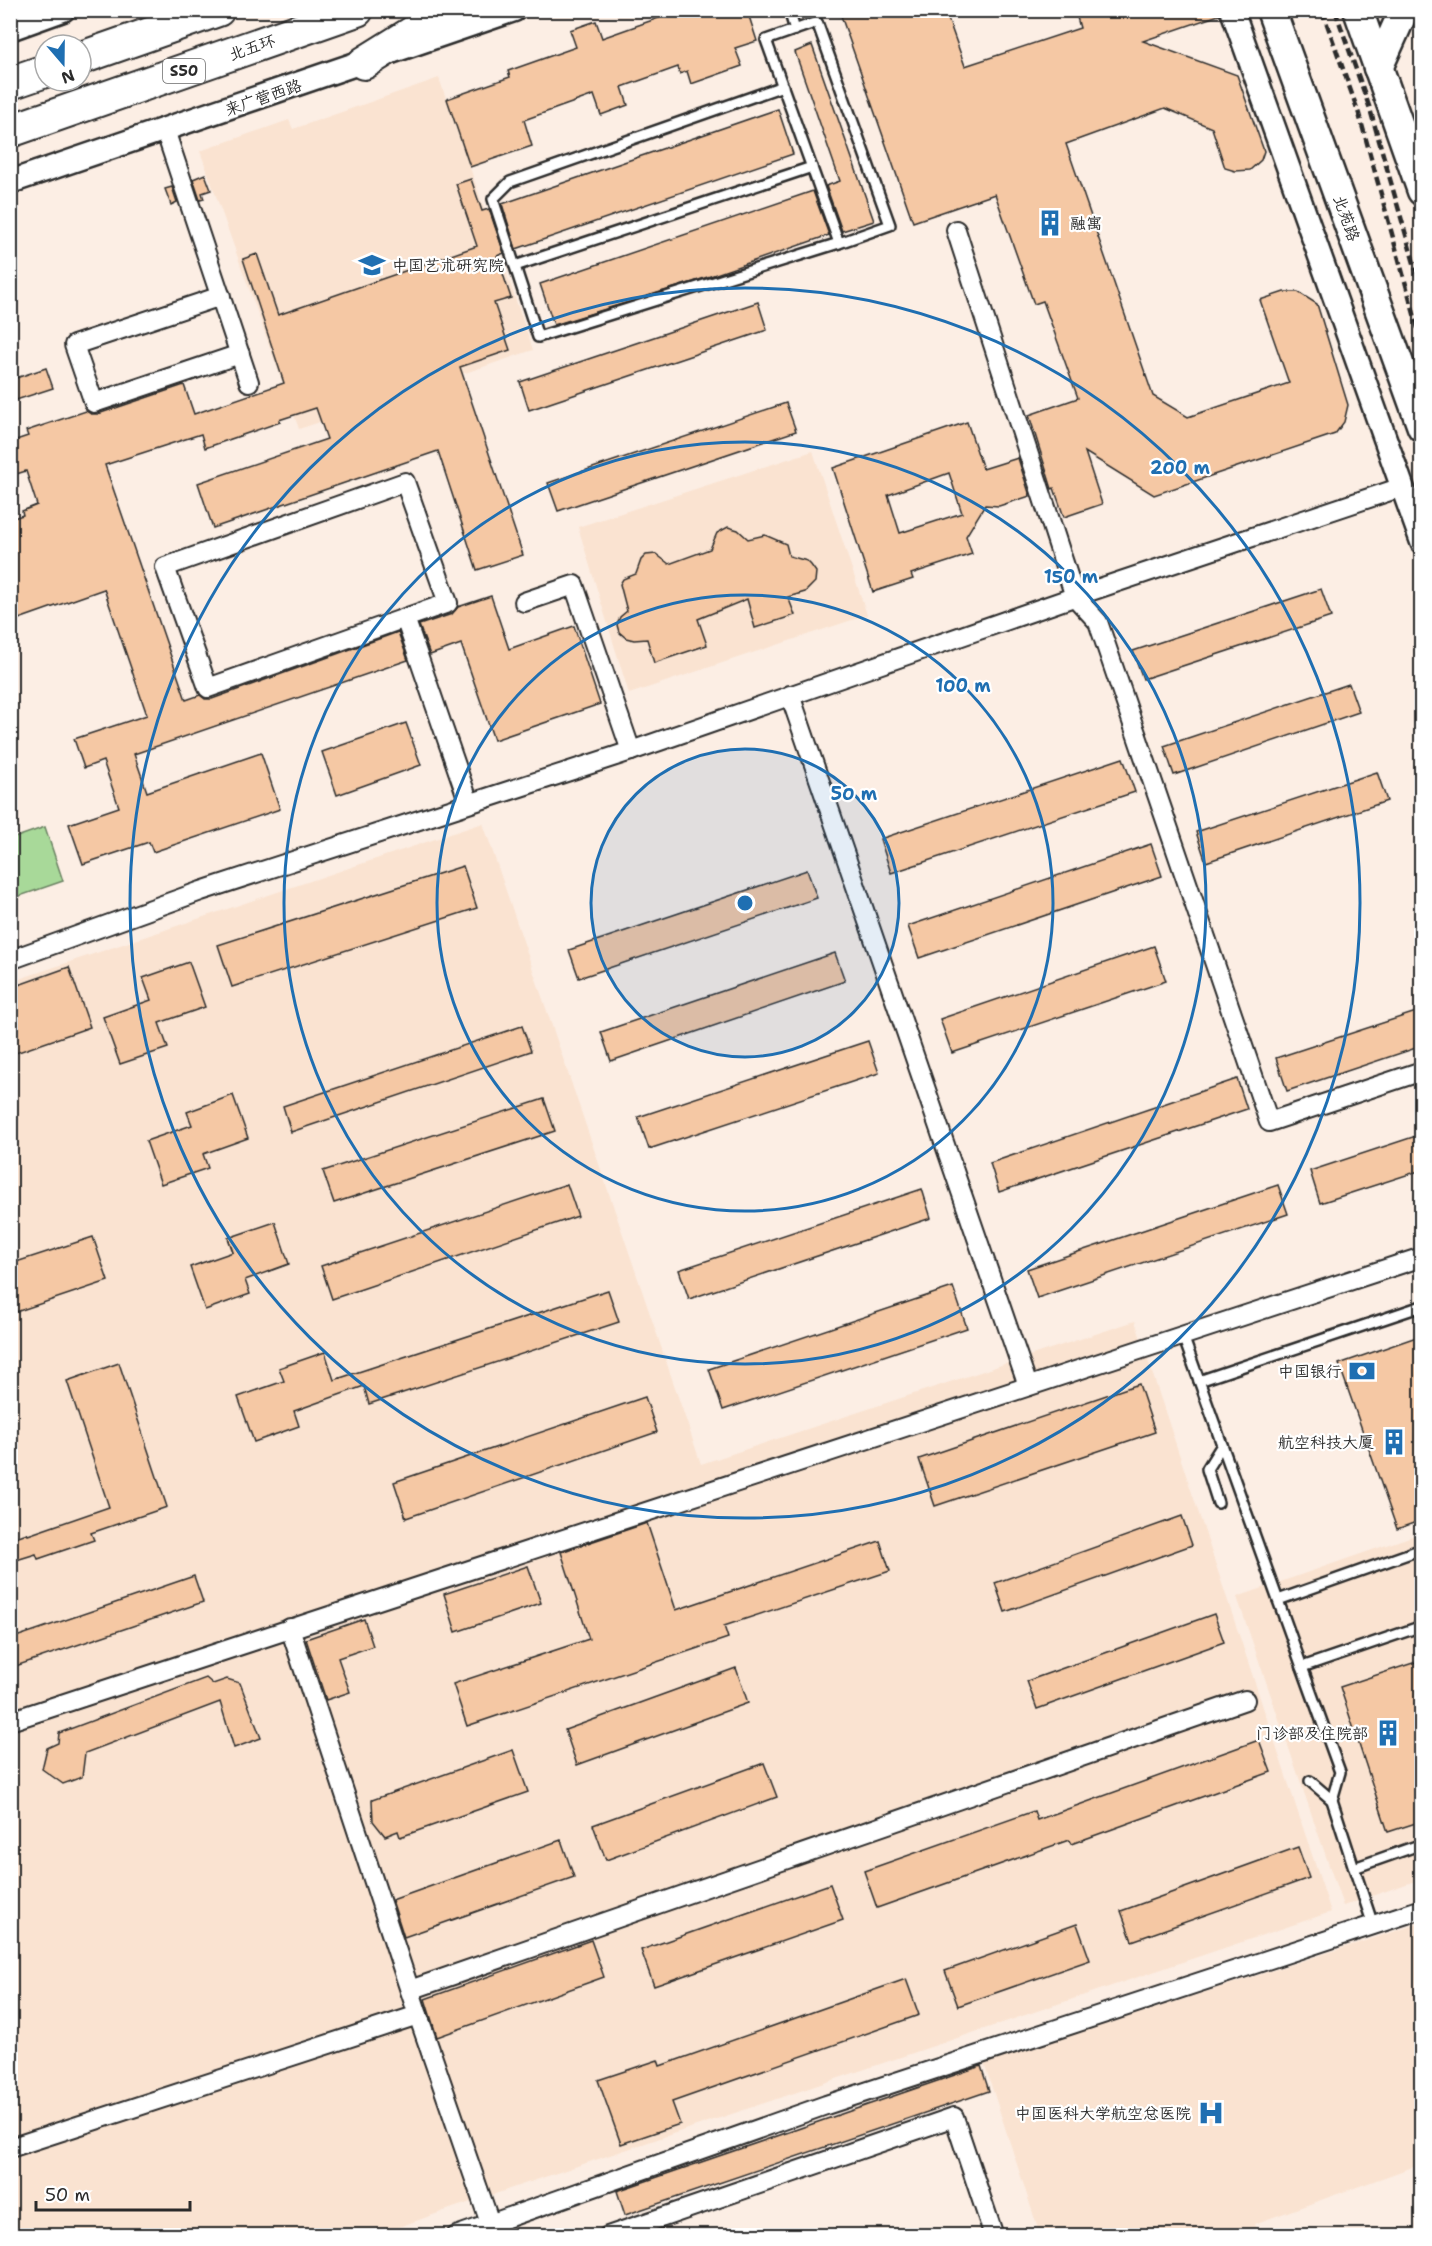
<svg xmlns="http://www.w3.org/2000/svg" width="1432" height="2246" font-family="'Shantell Sans','LXGW WenKai TC',sans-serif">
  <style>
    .built { fill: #fae3d1 }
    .green { fill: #a8d999; stroke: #6a8262; stroke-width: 1.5 }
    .building { fill: #f5c8a4; stroke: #2b2b2b; stroke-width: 1.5; fill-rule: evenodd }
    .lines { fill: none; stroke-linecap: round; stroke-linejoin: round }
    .service-casing { stroke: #2b2b2b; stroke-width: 14 }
    .minor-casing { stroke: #2b2b2b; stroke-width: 22 }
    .tertiary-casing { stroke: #2b2b2b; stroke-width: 27 }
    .primary-casing { stroke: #2b2b2b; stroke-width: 33 }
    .motorway-casing { stroke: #2b2b2b; stroke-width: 36 }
    .service { stroke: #fff; stroke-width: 9 }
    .minor { stroke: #fff; stroke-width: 18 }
    .tertiary { stroke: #fff; stroke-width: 22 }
    .primary { stroke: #fff; stroke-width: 28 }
    .motorway { stroke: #fff; stroke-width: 32 }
    .rail { stroke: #2b2b2b; stroke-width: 4.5; stroke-dasharray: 9 4.5; stroke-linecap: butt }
    .ring { fill: none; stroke: #1f6fb2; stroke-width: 3 }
    .labels { text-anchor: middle; stroke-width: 4.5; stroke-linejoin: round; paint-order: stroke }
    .shield { fill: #fff; stroke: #6b6b6b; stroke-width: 1.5 }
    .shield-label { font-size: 15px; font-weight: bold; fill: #2b2b2b }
    .street-label { font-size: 16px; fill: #2b2b2b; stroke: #fff }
    .poi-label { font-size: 16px; fill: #2b2b2b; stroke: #fff; text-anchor: end }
    .centre { fill: #1f6fb2; stroke: #fff; stroke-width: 3 }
    .ring-label { font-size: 18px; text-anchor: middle; font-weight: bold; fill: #1f6fb2; stroke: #fff; stroke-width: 4.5; stroke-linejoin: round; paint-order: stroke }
  </style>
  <rect width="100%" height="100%" fill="#fceee4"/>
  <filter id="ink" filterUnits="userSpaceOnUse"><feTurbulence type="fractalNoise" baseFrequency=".0167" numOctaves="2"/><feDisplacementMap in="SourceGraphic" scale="12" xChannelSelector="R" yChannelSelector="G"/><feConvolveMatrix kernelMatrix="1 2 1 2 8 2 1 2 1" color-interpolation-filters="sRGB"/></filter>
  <g filter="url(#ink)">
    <g class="built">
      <polygon points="439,78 533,350 299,429 200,151 289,120 293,129"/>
      <polygon points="813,451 867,615 629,694 578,527"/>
      <polygon points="483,823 701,1464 1135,1321 1331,1912 447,2210 376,2235 11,2235 10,982"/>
      <polygon points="1421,1533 1421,1879 1343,1906 1237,1597"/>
      <polygon points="1421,1923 1421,2164 1254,2224 1258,2235 1040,2235 984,2063"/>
    </g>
    <polygon class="green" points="45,827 63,881 11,899 11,839"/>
    <g class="building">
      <polygon points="681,10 696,10 698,15 710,10 747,10 757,41 735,48 742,66 691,84 687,71 680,74 678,67 622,87 628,105 601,115 594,95 524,120 532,146 470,167 447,99 510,77 508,71 576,47 570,30 596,21 602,38"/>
      <polygon points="839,10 945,10 965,66 1080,28 1075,10 1219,10 1219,15 1143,41 1237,75 1264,151 1261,160 1250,170 1235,171 1225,168 1212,128 1165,108 1066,144 1153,396 1188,417 1289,383 1260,300 1284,292 1298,292 1317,304 1348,405 1344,422 1335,434 1154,495 1085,452 1102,504 1064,517 1054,488 1052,489 1029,415 1078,398 1043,301 1034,304 995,194 913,222"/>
      <polygon points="812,45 874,221 842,231 826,186 840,181 795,52"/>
      <polygon points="778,109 793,154 516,249 502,204"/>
      <polygon points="205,174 211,190 202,193 204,199 200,200 193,179"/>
      <polygon points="471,179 482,211 489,209 504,253 497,256 511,298 494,303 510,350 460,367 523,555 477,570 438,451 213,528 198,483 327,439 316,408 279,420 280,422 205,448 201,434 105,465 186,700 200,695 205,699 212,699 398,632 408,660 134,754 147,792 261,753 280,809 153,852 149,842 83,864 69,824 119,807 103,761 84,768 74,739 147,715 104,589 16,620 10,606 10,519 23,515 22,511 37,505 26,471 10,476 10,442 28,436 26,431 86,411 91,414 98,414 184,385 194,414 284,383 243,259 257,254 278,315 477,246 456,184"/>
      <polygon points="172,187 177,202 171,205 165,189"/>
      <polygon points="813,191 829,235 693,282 554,325 540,284"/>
      <polygon points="758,302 767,330 529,410 520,382"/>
      <polygon points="46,368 53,388 10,402 10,380"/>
      <polygon points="786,403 796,431 558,511 548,483"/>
      <path d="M967 422 983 469 1018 458 1030 496 999 506 985 505 966 536 972 554 911 574 913 579 873 592 833 468ZM949 473 962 513 900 533 888 495Z"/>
      <polygon points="728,527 738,530 748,539 765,535 786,544 789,556 807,561 811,565 816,572 815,582 805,592 788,597 795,615 755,628 747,599 698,619 707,645 654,663 647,639 634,640 626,638 619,632 617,625 620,617 627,611 620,584 623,579 636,574 641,560 646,555 656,554 669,564 710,549 717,533"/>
      <polygon points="1321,589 1331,617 1143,679 1133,651"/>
      <polygon points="491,596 509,649 574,626 600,704 494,740 461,644 430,655 419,625 452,614 458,607"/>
      <polygon points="1349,684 1359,712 1174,775 1164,746"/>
      <polygon points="406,723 421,765 337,795 322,752"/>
      <polygon points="1123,758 1135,792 891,873 880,839"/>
      <polygon points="1377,772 1387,801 1206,862 1196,832"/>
      <polygon points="1151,844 1162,876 919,958 908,926"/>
      <polygon points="463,866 477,908 232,987 218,945"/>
      <polygon points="807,870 817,898 579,978 569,950"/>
      <polygon points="1154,946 1166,981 952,1053 940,1019"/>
      <polygon points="835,953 845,981 611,1061 601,1032"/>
      <polygon points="189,962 205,1007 159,1023 168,1048 120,1064 103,1017 151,1000 143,978"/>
      <polygon points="69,967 90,1027 10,1055 10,988"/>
      <polygon points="1422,1010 1422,1046 1287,1091 1276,1058"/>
      <polygon points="522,1026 531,1051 291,1132 283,1106"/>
      <polygon points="868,1041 879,1073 649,1149 638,1117"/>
      <polygon points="1237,1079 1247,1109 999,1192 990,1163"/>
      <polygon points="233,1095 248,1138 203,1154 208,1168 161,1184 146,1141 192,1125 187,1112"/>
      <polygon points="544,1099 555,1131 334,1203 323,1171"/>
      <polygon points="1422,1134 1422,1170 1320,1203 1310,1171"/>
      <polygon points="567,1184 578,1216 332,1299 321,1266"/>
      <polygon points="1278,1185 1288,1214 1037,1298 1027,1269"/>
      <polygon points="922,1189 931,1218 689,1299 679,1270"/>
      <polygon points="275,1222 289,1264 245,1280 250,1294 205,1310 190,1267 233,1252 228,1238"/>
      <polygon points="93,1237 108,1281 10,1314 10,1264"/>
      <polygon points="953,1287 967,1328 723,1410 709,1369"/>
      <polygon points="608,1290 619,1322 369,1404 364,1386 294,1411 299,1426 254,1442 238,1397 284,1381 279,1368 325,1352 334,1380"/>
      <polygon points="1422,1335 1422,1520 1397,1529 1339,1364"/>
      <polygon points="119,1363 167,1507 91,1533 94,1540 38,1559 36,1554 10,1562 10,1539 27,1533 28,1535 109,1507 67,1381"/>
      <polygon points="1139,1384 1155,1432 935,1506 919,1459"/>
      <polygon points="645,1397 657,1432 406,1518 394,1482"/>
      <polygon points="1182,1516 1192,1545 1005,1612 995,1583"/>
      <polygon points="647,1523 676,1610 880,1541 890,1571 724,1626 728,1638 467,1726 453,1684 589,1639 561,1552"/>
      <polygon points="528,1566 541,1603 456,1632 444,1594"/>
      <polygon points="194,1576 203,1602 10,1668 10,1639"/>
      <polygon points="1214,1614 1224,1642 1037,1709 1027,1681"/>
      <polygon points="364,1619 373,1646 338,1658 350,1692 326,1700 306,1639"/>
      <polygon points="1422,1660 1422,1821 1388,1832 1340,1687"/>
      <polygon points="736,1668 748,1703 577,1765 565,1730"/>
      <polygon points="206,1678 213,1684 227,1679 240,1683 261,1738 234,1748 220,1702 85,1753 82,1777 63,1784 42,1769 47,1748 58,1743 59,1733"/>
      <polygon points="1259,1740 1271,1772 1071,1844 1069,1840 877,1908 864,1871 1034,1811 1037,1820"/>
      <polygon points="513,1750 528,1792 400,1837 398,1831 385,1836 373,1821 372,1800"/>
      <polygon points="764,1763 777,1797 606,1860 593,1825"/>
      <polygon points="561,1840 574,1877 404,1937 392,1900"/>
      <polygon points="1298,1847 1309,1878 1132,1941 1121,1911"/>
      <polygon points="830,1884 843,1920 654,1986 641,1950"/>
      <polygon points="1077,1924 1090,1960 958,2006 945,1971"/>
      <polygon points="591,1940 604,1977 437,2037 425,1999"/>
      <polygon points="906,1979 919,2015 672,2102 680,2124 621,2144 598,2080 658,2060 660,2066"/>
      <polygon points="981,2066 989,2091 625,2215 617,2191"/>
    </g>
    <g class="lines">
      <g class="service-casing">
        <g id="service">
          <polyline points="789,10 795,30"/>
          <polygon points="817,22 890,225 839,243 766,40"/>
          <polyline points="783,86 510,182 493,199 538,337 839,243"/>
          <polyline points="515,266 812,167"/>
          <polyline points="1183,1336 1302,1667 1422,1626"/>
          <polyline points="1199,1381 1422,1306"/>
          <polyline points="1218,1503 1207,1469 1222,1445"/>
          <polyline points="1278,1600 1422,1549"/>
          <polyline points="1302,1667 1340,1772 1332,1800 1354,1868"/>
          <polyline points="1310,1781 1332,1800"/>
          <polyline points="1373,1925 1354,1868 1422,1844"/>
        </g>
      </g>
      <g class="minor-casing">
        <g id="minor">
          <polyline points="165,130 249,382"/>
          <polyline points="956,230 1075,597 1098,622 1269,1122 1422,1071"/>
          <polyline points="221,296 74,345 94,403 240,354"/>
          <polyline points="524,602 574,585 631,751"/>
          <polyline points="405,618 208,688 165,567 405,482 448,603 405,618 469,803"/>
          <polyline points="790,695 1028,1386"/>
          <polyline points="10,960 201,891 631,751 1088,592 1402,487"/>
          <polyline points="290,1628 418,2015 490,2223"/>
          <polyline points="10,1721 1422,1257"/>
          <polyline points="410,1990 1245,1700"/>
          <polyline points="10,2148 418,2015"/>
          <polyline points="456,2236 826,2105 1422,1909"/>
          <polyline points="608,2236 954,2117 994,2236"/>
        </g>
      </g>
      <g class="tertiary-casing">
        <g id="tertiary">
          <polyline points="1232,10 1422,542"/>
          <polyline points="10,29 63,10"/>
          <polyline points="10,182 514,10"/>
        </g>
      </g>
      <g class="primary-casing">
        <g id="primary">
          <polyline points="1271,10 1422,427"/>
          <polyline points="1358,10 1422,191"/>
          <polyline points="1378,68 1404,10"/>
        </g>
      </g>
      <g class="motorway-casing">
        <g id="motorway">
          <polyline points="81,58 218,10"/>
          <polyline points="364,63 449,10"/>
          <polyline points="10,83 45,71"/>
          <polyline points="10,131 357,10"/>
        </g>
      </g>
      <use href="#service" class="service"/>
      <use href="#minor" class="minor"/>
      <use href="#tertiary" class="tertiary"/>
      <use href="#primary" class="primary"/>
      <use href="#motorway" class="motorway"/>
      <g class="rail">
        <polyline points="1322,10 1359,114 1422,343"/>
        <polyline points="1335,10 1370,109 1422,291"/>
      </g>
    </g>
  </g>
  <circle cx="745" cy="903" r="154" fill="#1f6fb2" fill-opacity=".12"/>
  <g class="ring">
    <circle cx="745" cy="903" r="154"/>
    <circle cx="745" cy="903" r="308"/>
    <circle cx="745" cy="903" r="461"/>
    <circle cx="745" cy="903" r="615"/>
  </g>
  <defs>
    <g id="building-bare" transform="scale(2.07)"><path d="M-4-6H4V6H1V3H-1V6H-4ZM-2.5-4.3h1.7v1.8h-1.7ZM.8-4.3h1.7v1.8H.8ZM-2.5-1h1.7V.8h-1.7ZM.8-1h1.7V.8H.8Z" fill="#1f6fb2" stroke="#fff" stroke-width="2.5" paint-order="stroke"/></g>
    <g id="university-bare" transform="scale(2.07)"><path d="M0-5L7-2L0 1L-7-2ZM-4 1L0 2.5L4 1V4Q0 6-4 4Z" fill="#1f6fb2" stroke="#fff" stroke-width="2.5" paint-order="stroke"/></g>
    <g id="bank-bare" transform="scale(2.07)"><path d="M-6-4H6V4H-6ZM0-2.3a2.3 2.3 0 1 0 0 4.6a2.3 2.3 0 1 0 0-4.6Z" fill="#1f6fb2" stroke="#fff" stroke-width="2.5" paint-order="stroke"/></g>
    <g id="hospital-bare" transform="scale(2.07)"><path d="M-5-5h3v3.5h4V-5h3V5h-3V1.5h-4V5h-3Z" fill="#1f6fb2" stroke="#fff" stroke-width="2.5" paint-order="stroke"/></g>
  </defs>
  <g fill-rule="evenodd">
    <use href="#building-bare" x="1050" y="223"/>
    <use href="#university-bare" x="372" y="265"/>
    <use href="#bank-bare" x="1362" y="1371"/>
    <use href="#building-bare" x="1394" y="1442"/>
    <use href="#building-bare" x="1388" y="1733"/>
    <use href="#hospital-bare" x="1211" y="2113"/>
  </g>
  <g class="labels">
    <rect class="shield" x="163" y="59" width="42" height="24" rx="4.5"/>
    <g class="shield-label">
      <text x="184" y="76">S50</text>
    </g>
    <g class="street-label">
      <text transform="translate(252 47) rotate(-19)" y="6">北五环</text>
      <text transform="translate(263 97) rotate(-19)" y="6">来广营西路</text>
      <text transform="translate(1347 218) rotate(70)" y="6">北苑路</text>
    </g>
    <g class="poi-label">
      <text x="1070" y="229" text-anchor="start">融寓</text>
      <text x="392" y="271" text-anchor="start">中国艺术研究院</text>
      <text x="1342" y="1377">中国银行</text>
      <text x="1374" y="1448">航空科技大厦</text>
      <text x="1368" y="1739">门诊部及住院部</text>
      <text x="1191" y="2119">中国医科大学航空总医院</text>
    </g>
  </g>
  <circle cx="745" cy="903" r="9" class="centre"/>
  <g class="ring-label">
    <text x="1180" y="474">200 m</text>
    <text x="1071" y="583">150 m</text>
    <text x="963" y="692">100 m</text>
    <text x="854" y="800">50 m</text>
  </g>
  <rect width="1432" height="2246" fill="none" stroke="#fff" stroke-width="36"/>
  <rect x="18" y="18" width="1396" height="2210" fill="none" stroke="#2b2b2b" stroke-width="2" filter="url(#ink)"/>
  <g transform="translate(63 63) rotate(160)"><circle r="28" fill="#ffffff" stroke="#aaaaaa" stroke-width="1.5"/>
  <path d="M0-4.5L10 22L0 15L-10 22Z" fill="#1f6fb2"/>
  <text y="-9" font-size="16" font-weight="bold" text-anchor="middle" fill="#2b2b2b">N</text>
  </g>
  <path d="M36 2201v9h154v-9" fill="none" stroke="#2b2b2b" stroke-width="3"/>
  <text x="45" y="2201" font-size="18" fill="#2b2b2b" stroke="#ffffff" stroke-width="4.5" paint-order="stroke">50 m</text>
</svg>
